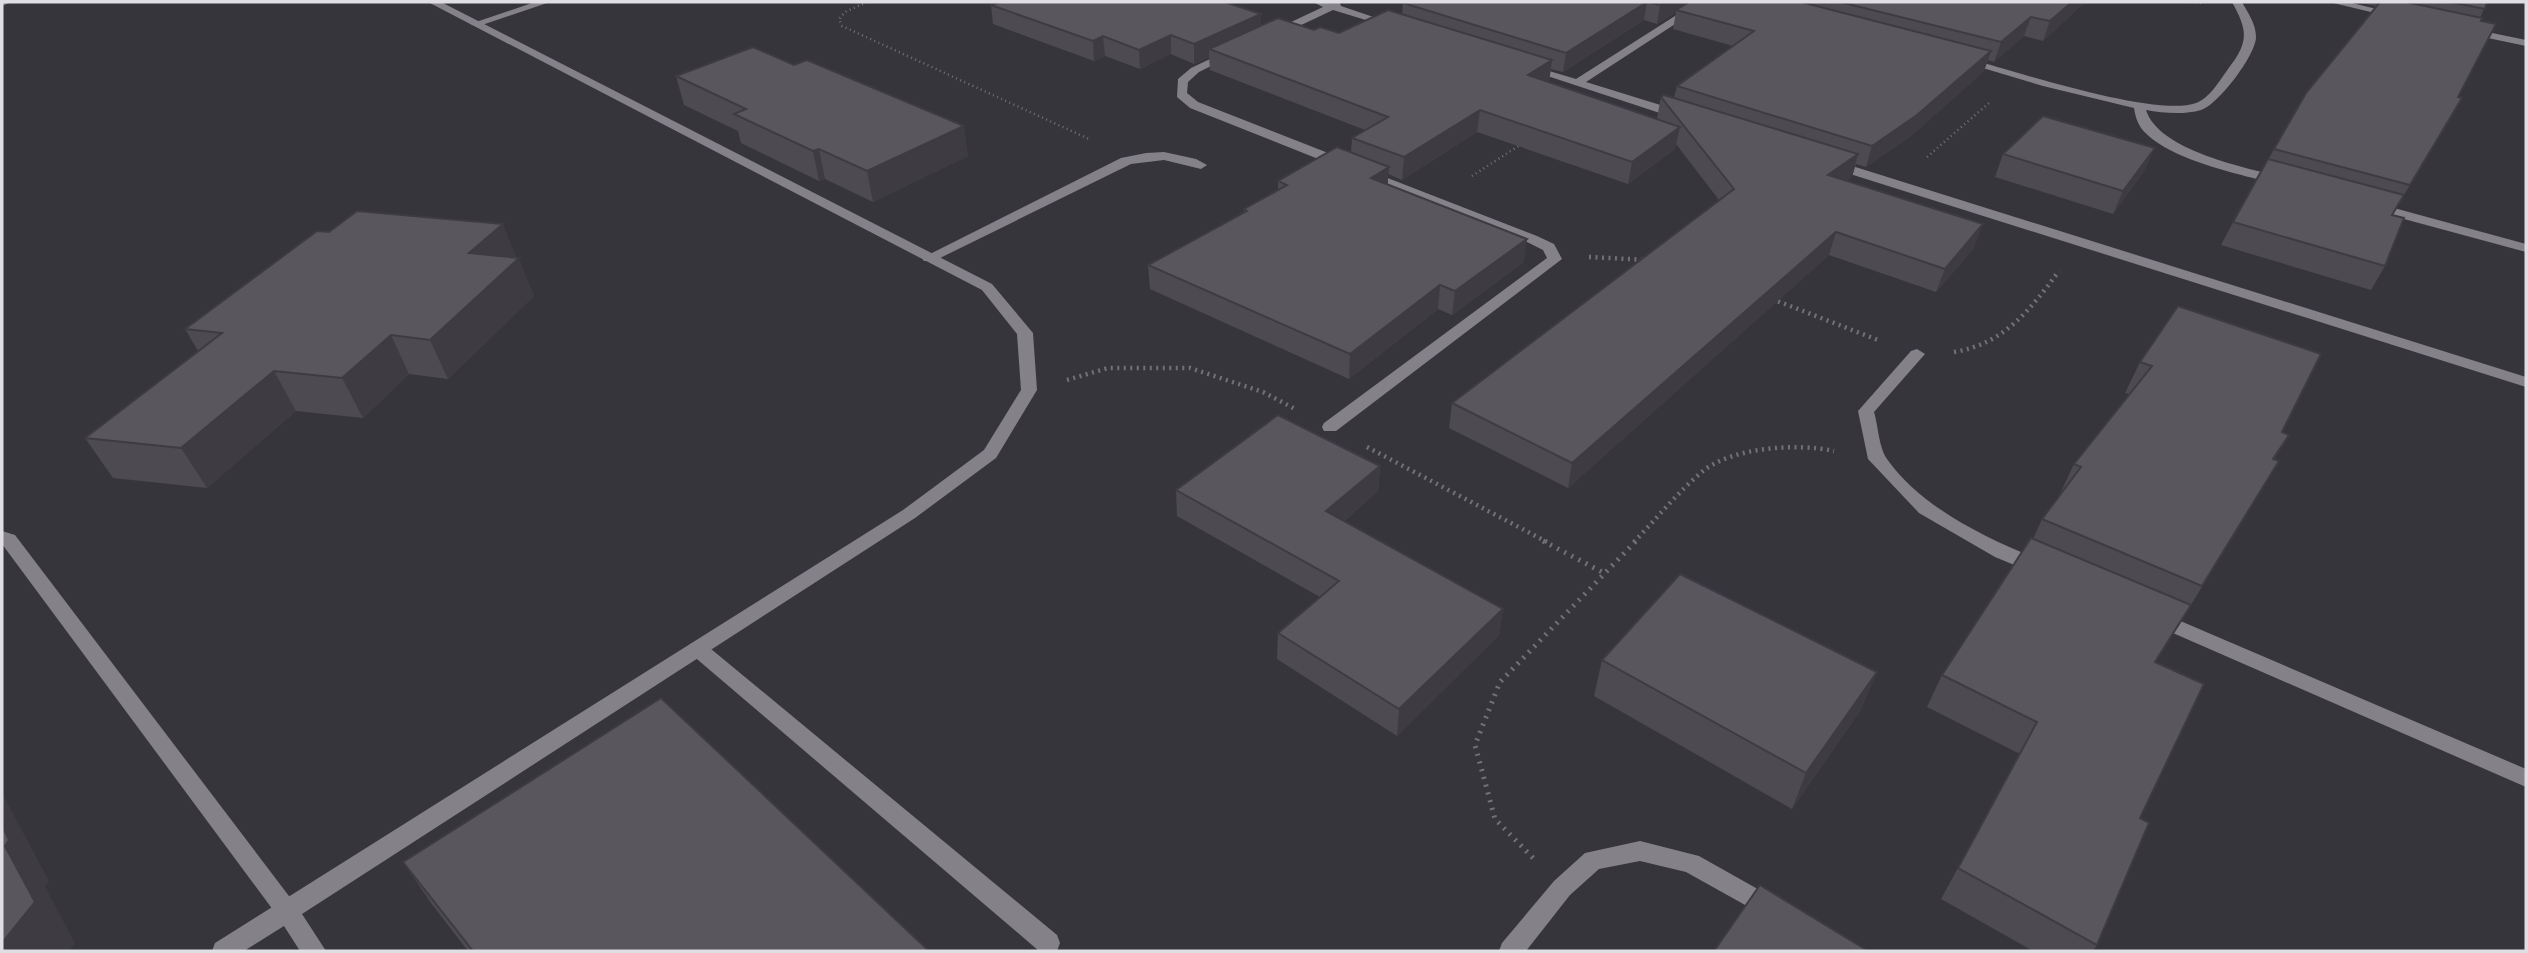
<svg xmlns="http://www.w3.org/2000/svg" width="2528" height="953" font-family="Commissioner,sans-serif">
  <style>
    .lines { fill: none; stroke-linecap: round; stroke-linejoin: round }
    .path-far2 { stroke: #727177; stroke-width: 2.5; stroke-dasharray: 1 3.5; stroke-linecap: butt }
    .path-far1 { stroke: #727177; stroke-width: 4.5; stroke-dasharray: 2 4.5; stroke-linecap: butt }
    .path { stroke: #727177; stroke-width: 5; stroke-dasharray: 2 6; stroke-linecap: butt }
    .lane { fill: #848189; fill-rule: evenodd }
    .street { fill: #848189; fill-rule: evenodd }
    .wall { fill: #4d4a51; fill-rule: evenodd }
    .shaded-wall { fill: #3e3c42 }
    .building { fill: #59565e; stroke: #3e3c42; stroke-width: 2 }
  </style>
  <rect width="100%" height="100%" fill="#37353c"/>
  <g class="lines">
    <g class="path-far2">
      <polyline points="867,2 845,12 839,19 842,26 1089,139"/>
      <polyline points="2191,2 2204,3"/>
      <polyline points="1927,157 1989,103"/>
      <polyline points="1472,176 1523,143"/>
    </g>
    <g class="path-far1">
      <polyline points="1589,257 1647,260"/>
      <polyline points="1772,299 1878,340"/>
      <path d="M1954 352C2004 344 2030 310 2059 271"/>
      <polyline points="1067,380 1108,368 1190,368 1263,392 1297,410"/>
      <polyline points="1367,447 1547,542"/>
      <path d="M1634 542C1656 519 1678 492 1703 471 1733 447 1798 443 1834 451"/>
    </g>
    <g class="path">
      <polyline points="1543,541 1604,573"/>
      <polyline points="1533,858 1495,819 1475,745 1500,682 1636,541"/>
    </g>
    <g class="lane">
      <polygon points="535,2 550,2 479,26 470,24"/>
      <polygon points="1164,152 1196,159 1207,165 1201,169 1164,160 1131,164 934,261 924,261 922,258 1121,158 1146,153"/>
      <polygon points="2,531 15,535 295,904 299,911 295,918 287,922 279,918 2,544"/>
      <polygon points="698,642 705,644 1057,935 1060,943 1057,951 1039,951 691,654 688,649 691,644"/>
    </g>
    <g class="street">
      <polygon points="2,2 11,2 2,6"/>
      <polygon points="428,2 441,2 992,284 1033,333 1037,390 996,458 915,518 302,914 326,951 300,951 284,926 244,951 212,951 215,943 903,510 984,450 1021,390 1017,334 982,290"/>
      <polygon points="1313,2 1340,3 1341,6 1397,25 1392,28 1333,10 1280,35 1272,35 1272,31 1323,7"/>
      <polygon points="1697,2 1709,2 1586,82 1683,112 1683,118 1675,118 1523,68 1529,65 1576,79"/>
      <path d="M2232 2H2242C2248 13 2256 24 2256 37 2256 55 2218 105 2201 110 2184 115 2163 113 2146 110 2159 151 2247 168 2286 178V184L2281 185C2243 175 2166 160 2141 128 2137 122 2135 115 2134 108L2043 86 1956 60 1962 57C2009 69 2155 118 2196 103 2210 98 2220 80 2228 69 2249 42 2248 31 2232 2Z"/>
      <polygon points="2329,2 2348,2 2401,15 2396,18"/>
      <polygon points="2468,28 2526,40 2526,46 2464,33 2464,29"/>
      <polygon points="1227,51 1237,53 1199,72 1188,82 1187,93 1198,102 1346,160 1346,166 1336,166 1190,108 1177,97 1178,79 1191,68"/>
      <polygon points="1833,160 2526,377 2526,387 1828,167 1827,164"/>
      <polygon points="1367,170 1537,236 1554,244 1562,259 1336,431 1324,431 1322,427 1324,423 1547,258 1543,250 1527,242 1362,177 1360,174"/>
      <polygon points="2372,202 2526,244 2526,252 2367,209 2367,203"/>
      <path d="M1917 349 1925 354 1874 412C1878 425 1879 448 1887 459 1922 509 1990 540 2045 562L2047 567 2045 572H2031L1995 557 1919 513 1868 459 1858 411 1911 351Z"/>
      <polygon points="2157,611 2526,769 2526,787 2150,623 2147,618 2150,613"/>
      <polygon points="1640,841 1699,856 1779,901 1783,908 1779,915 1771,918 1763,915 1686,872 1640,861 1599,869 1570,895 1526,951 1499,951 1502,943 1554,881 1585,853"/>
    </g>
  </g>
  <g class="wall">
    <path d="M1406 2H2085L2043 41 2024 36 1994 62 1988 60 1984 71 1911 136 1866 167 1856 164 1852 177 1846 181 1974 248 1936 292 1829 255 1568 488 1449 428 1452 403 1719 200 1676 144 1675 149 1628 184 1477 132 1402 180 1388 174V185L1524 262 1452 315 1438 309 1349 379 1150 289 1148 265 1244 212V209L1278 190V181L1351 152 1352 138 1365 130 1210 70 1209 57 1194 64 1171 54 1140 69 1105 56 1094 61 993 24 991 5 1261 14V26L1314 30 1339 33 1402 14 1403 3ZM1676 12 1673 29 1733 46 1677 86 1674 98 1661 97 1657 118 1658 120 1548 82 1549 81 1551 69 1563 72 1644 20 1657 24Z"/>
    <polygon points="2355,2 2487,2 2480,18 2458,97 2462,98 2392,215 2385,266 2371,290 2221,245 2233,222 2274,149 2376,6"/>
    <polygon points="676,76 968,156 873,202 825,179 819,181 741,143 738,131 684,105"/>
    <polygon points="2003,154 2145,170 2113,214 1995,177"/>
    <polygon points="517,258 534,296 448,379 409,374 363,418 296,411 207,488 113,478 85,438 198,351 185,329"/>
    <polygon points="2178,306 2282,432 2289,435 2274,460 2279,461 2156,662 2140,818 2097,945 2093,951 2033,951 1941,899 2020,754 1927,707 1942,675 2033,539 2042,519 2060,497 2059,496 2074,464 2129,394 2125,393 2140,362"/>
    <polygon points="1380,466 1378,491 1344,521 1503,609 1499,635 1397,736 1277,659 1278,633 1320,597 1177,516 1176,490"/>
    <polygon points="1602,660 1862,708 1792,809 1594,696"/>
    <polygon points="403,862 929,951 468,951 431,903"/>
  </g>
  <g class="shaded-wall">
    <polygon points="1647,2 1644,20 1563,72 1566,53"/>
    <polygon points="1666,2 1692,2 1676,10 1676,12 1657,24 1660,5"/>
    <polygon points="2072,2 2085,2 2043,41 2050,21"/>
    <polygon points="1261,14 1261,33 1209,49 1209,57 1194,64 1194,44"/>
    <polygon points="2031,17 2024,36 1994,62 2001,42"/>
    <polygon points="1171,35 1171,54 1140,69 1139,50"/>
    <polygon points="1103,36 1105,56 1094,61 1093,41"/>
    <polygon points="1991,51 1984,71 1911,136 1866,167 1872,146"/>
    <polygon points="1552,60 1549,81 1525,97 1528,75"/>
    <polygon points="1480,110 1477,132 1402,180 1404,157"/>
    <polygon points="964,126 968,156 873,202 867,171"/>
    <polygon points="1680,127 1675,149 1628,184 1632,162"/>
    <polygon points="2155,148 2145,170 2113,214 2123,191"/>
    <polygon points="819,149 825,179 819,181 813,151"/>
    <polygon points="1858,154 1852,177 1821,198 1828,175"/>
    <polygon points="1389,167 1387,189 1371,178"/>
    <polygon points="503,224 517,259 519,258 534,296 448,379 430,340 469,253"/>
    <polygon points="1983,224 1974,248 1936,292 1945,269"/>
    <polygon points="1836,232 1829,255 1568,488 1572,463"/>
    <polygon points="1527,239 1524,262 1452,315 1455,291"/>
    <polygon points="1440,285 1438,309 1349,379 1350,354"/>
    <polygon points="391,335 409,374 363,418 342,378"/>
    <polygon points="274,371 296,411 207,488 181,448"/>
    <polygon points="1380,466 1378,491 1325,537 1326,511"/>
    <polygon points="1503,609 1499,635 1397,736 1399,709"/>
    <polygon points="1877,672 1862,708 1792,809 1806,773"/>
    <polygon points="2,793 49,881 45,887 75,943 69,951 2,951 5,846 2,825"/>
  </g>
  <g class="building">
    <polygon points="1000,2 1225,2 1261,14 1194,44 1171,35 1139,50 1103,36 1093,41 991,5"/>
    <polygon points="1406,2 1647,2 1566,53 1403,3"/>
    <polygon points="1648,2 1666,2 1660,5"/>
    <polygon points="1689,2 1801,2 1991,51 1917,115 1872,146 1677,86 1754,31 1676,10"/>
    <polygon points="1840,2 2072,2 2050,21 2031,17 2001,42"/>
    <polygon points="2380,2 2406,2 2482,18 2481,21 2496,24 2458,97 2462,98 2410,185 2274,149 2306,93"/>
    <polygon points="2450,2 2487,2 2485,9"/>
    <polygon points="1388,10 1552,60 1528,75 1680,127 1632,162 1480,110 1404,157 1352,138 1388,117 1209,49 1278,18 1314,30 1320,27 1339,33"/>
    <polygon points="753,47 794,65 807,60 964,126 867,171 819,149 813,151 734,114 746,109 676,76"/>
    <polygon points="1664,95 1858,154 1828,175 1983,224 1945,269 1836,232 1572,463 1452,403 1734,189 1661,97"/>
    <polygon points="2043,116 2155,148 2123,191 2003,154"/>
    <polygon points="1337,147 1389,167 1371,178 1527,239 1455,291 1440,285 1350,354 1148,265 1247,211 1244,209 1287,185 1278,181"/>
    <polygon points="2268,159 2404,195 2392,215 2404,218 2385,266 2233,222"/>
    <polygon points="357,211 503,224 469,253 519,258 430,340 391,335 342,378 274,371 181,448 85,438 222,333 185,329 317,231 329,232"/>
    <polygon points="2178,306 2321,354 2282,432 2289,435 2273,459 2279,461 2202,586 2042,519 2081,467 2074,464 2152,366 2140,362"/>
    <polygon points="1278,415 1380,466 1326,511 1503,609 1399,709 1278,633 1339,581 1176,490"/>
    <polygon points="2031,538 2191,605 2155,662 2204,684 2140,818 2149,823 2097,945 1958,868 2037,722 1942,675"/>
    <polygon points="1680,574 1877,672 1806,773 1602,660"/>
    <polygon points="661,698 929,951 473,951 403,862"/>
    <polygon points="2,825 9,840 5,846 35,902 2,943"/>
    <polygon points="1760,885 1868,951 1714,951"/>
  </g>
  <rect width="2528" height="953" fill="none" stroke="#dfdee2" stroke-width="7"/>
</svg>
